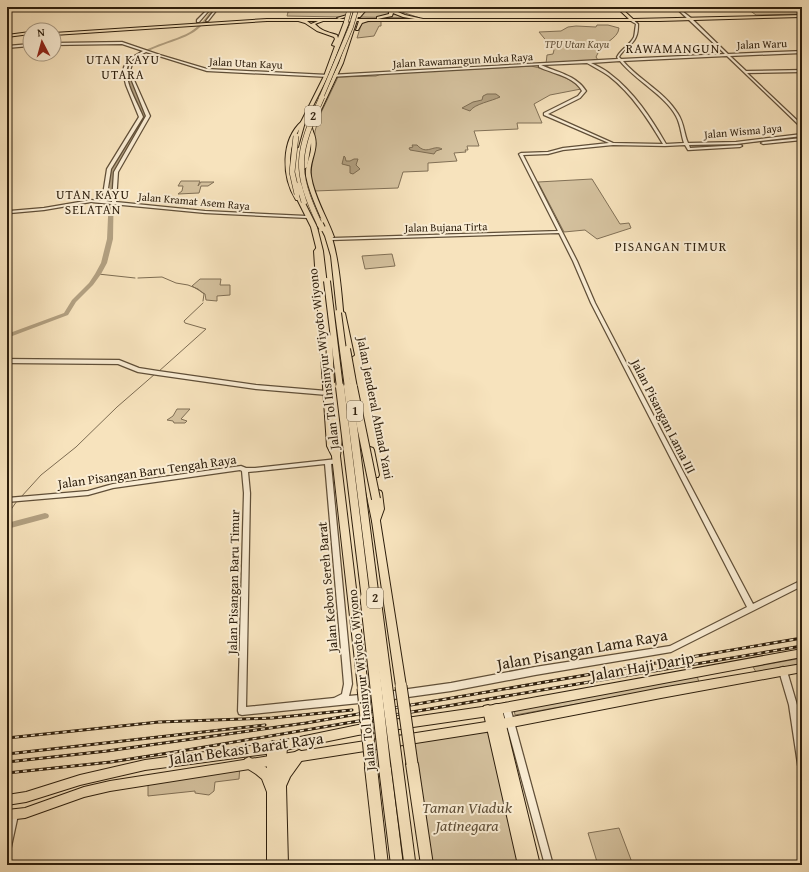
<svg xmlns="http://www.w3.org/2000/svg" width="809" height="872" font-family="'Gentium Book Plus',serif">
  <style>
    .green { fill: #d5c29f; stroke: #817056 }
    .water { fill: #b2a081; stroke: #7d6c52 }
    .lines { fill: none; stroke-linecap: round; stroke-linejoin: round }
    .stream-far1 { stroke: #7d6c52; stroke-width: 1 }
    .stream { stroke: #7d6c52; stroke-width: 1.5 }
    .river { fill: #b2a081; fill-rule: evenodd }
    .minor-casing { stroke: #604f38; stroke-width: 2.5 }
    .major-casing { stroke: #2d1e0c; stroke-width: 2 }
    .highway-casing { stroke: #2d1e0c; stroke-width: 2 }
    .minor { fill: #faedd4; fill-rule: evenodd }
    .major { fill: #f7e3bd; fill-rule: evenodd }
    .highway { fill: #f7e3bd; fill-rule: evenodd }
    .rail-casing { stroke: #2d1e0c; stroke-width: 3 }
    .rail { stroke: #faedd4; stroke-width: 1.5; stroke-dasharray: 4; stroke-linecap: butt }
    .highway-bridge-far4-casing { stroke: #2d1e0c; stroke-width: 5; stroke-linecap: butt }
    .highway-bridge-far3-casing { stroke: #2d1e0c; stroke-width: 6; stroke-linecap: butt }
    .highway-bridge-far2-casing { stroke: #2d1e0c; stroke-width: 8; stroke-linecap: butt }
    .highway-bridge-far1-casing { stroke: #2d1e0c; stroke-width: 10; stroke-linecap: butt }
    .highway-bridge-casing { stroke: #2d1e0c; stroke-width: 13; stroke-linecap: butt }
    .highway-bridge-far4 { stroke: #f7e3bd; stroke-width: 4 }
    .highway-bridge-far3 { stroke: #f7e3bd; stroke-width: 5 }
    .highway-bridge-far2 { stroke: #f7e3bd; stroke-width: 6 }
    .highway-bridge-far1 { stroke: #f7e3bd; stroke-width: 8 }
    .highway-bridge { stroke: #f7e3bd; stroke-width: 11 }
    .labels { text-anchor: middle; stroke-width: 4; stroke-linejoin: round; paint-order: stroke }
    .far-park-label { font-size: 11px; font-style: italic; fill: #5f4f38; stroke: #faedd4 }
    .far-street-label { font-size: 11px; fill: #2d1e0c; stroke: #faedd4 }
    .shield { fill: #faedd4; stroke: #6a5c48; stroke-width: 1 }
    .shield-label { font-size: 12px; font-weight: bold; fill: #2d1e0c }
    .far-quarter-label { font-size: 13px; letter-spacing: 1px; fill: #2d1e0c; stroke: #faedd4 }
    .street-label { font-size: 13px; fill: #2d1e0c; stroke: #faedd4 }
    .near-street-label { font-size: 16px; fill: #2d1e0c; stroke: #faedd4 }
    .near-park-label { font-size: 16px; font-style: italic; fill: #5f4f38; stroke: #faedd4 }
  </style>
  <rect width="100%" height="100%" fill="#f7e3bd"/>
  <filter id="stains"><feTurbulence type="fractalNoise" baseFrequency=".005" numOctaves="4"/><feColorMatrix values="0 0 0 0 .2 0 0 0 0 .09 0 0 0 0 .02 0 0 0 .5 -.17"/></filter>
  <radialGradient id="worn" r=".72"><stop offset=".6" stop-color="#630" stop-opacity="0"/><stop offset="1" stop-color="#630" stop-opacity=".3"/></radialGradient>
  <g class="green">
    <polygon points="311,7 349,7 348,15 341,17 287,16 288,12"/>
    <polygon points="361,7 387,7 420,18 358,17"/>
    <polygon points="745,7 802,7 802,14 756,15"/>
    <polygon points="381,21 381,26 379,26 374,36 357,38 362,22"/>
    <path d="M597 25H608L619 28C618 40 602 41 596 57L598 60 546 64 547 55 553 54 554 50 539 32 561 31 568 27 576 26 596 27Z"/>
    <path d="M531 66C549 70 568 76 581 89L550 95 534 104 542 123H517L518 129 474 131 479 146H467L468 150H465L466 152 454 153 457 161 428 163V171L403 172 398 188 314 191 310 173V164L313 156 315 131 320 115 338 77 376 76 381 74Z"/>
    <polygon points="592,179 620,224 629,223 631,228 597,239 585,230 564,232 538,182"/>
    <polygon points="181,181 200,181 198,186 201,182 214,182 208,186 201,186 199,193 178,194 182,191 183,186 178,186"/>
    <polygon points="392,254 395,266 365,269 362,256"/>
    <polygon points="200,279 221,279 220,285 230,285 230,295 217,296 217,301 206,300 205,294 192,286"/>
    <polygon points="177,409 190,409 181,419 187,421 185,423 174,423 173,421 167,420 173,416"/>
    <polygon points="802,658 802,664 756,672 753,667"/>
    <polygon points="697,676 699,682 515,715 514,709"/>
    <polygon points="490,729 524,865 431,865 412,741"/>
    <polygon points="240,765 239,779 215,782 214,791 209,795 195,793 195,791 148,796 148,779"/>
    <polygon points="619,828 633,865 598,865 588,833"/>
  </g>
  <g class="water">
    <path d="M487 94H496L500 97C492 101 474 104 470 111L462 108 473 102 482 100 483 96Z"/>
    <path d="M412 145H417C427 156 433 144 442 149L436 151 434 154 410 150 409 148 413 147Z"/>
    <polygon points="344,156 345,157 346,161 350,161 354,159 358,159 356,165 360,169 353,174 350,173 350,166 342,164"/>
  </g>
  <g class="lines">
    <g class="stream-far1">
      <polyline points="718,146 802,137"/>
      <polyline points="692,147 713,147"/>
      <polyline points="98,274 135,278"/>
      <polyline points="138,278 162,277 176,283 188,285 198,289 204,294 203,301"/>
      <polyline points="158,372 206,329 185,323 184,321 203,303"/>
      <polyline points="21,497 41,475 76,447 117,407 155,374"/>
      <polyline points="7,515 17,501"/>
    </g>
    <polyline class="stream" points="799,865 802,861"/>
    <g class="river">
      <path d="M213 7H217C211 16 203 26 194 32 173 45 142 46 128 69L144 110 146 118 117 167 114 175 113 239 107 263 101 274 93 285 76 302 68 315 7 338V334L64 313 72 300 89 283 95 274 101 263 107 239 110 175 113 167 142 118 140 110 124 69C138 46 168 44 190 32 200 26 208 16 213 7Z"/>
      <polygon points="45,513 48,514 49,516 48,518 7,529 7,523"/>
    </g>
    <g class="minor-casing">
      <g id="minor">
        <polygon points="210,7 212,7 199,22 197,22 197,20"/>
        <polygon points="217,7 219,7 208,21 206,21"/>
        <path d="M675 7H677L691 18 728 54 802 51V53L730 56 746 71 802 70V72L747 73 802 125V128L727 56 623 61C639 80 665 92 678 114 684 123 684 134 688 143L736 142 802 134V136L736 144 689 145 690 148 741 145 742 146 740 147 689 150H688L685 145 665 146 613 145 563 150 548 154 523 155 577 261 595 303 661 430 753 604 802 580V586L671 652 535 675 451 691 387 700 384 699 383 696 384 693 387 692 451 683 535 667 670 646 747 607 591 303 573 261 559 233 332 240 330 239 332 238 558 231 519 154 521 153 548 152 563 148 609 143 544 115V113L578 96 582 91C574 76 553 74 539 67V65L329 77 207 71 146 52C141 55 136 57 132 60 117 72 138 103 143 117L111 169 106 201 112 202 114 172 146 116 128 71 130 63 137 58 138 59 132 64 130 71 150 116 118 172 116 202 205 211 307 216H308V218L205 213 91 202 44 210 11 213 9 221 7 222V212L9 211 44 208 91 200 102 201 107 169 139 117 126 85 123 73 124 67 129 59 143 51 122 44 54 45V43L122 42 160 55 207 69 329 75 618 59 617 57C621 49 630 45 634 37 635 33 635 29 636 24L631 21 632 19 638 24C638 28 638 33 636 37 633 45 623 49 619 57L621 59 725 54 689 20ZM620 61C635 80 666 96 676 116 681 125 681 135 684 143L666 144C651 118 634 92 610 74 604 69 597 66 591 63ZM587 63C594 67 602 71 609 76 632 94 648 119 663 144L613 143 548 114 580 98 586 91C576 75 556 72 541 65Z"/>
        <polygon points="30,44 30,46 7,48 7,46"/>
        <polygon points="802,138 802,140 763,144 761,143 763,142"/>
        <polygon points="7,359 119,360 139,368 158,371 256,385 327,391 330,393 327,395 256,389 158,375 138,372 118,364 7,363"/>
        <path d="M337 459H339L340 461 339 463 331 464 352 684 349 696 379 693 382 694 383 697 382 700 379 701 242 715 239 714 238 711 244 493 242 471 240 470 113 488 88 495 7 502V498L88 491 113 484 241 466 246 468H255ZM325 464 344 684 342 694 334 698 246 707 250 493 248 472Z"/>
        <polygon points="783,667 786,668 787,671 797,705 802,739 802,769 799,768 798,765 789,705 779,671 780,668"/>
        <polygon points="506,703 509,704 510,707 553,865 545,865 502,707 503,704"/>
        <path d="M14 811 17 812 18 815 11 847 10 850 7 851C7 838 6 825 11 812Z"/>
      </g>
    </g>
    <g class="major-casing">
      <g id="major">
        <polygon points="616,7 620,7 633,19 802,15 802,17 659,21 267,21 54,35 54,33 267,19 629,19"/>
        <polygon points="30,32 30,34 7,37 7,35"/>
        <path d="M302 121 305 122C286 142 286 176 300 199L298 200H296C282 178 280 140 302 121Z"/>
        <path d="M309 128H311C323 147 308 159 311 176 314 197 327 217 334 237L331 239 328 237C322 217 310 197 306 176 305 165 310 159 311 149 312 141 309 135 309 128Z"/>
        <polygon points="319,246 322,248 320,251 335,446 340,456 339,458 333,458 327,446 314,251 317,247"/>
        <polygon points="342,311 345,313 354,355 351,357 348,355 339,313"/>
        <polygon points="370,447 373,448 374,450 379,475 378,477 372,477 371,475 366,450 367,448"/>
        <polygon points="378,490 381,491 382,493 384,509 379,523 376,524 373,523 372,521 376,509 374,493 375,491"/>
        <polygon points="802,649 802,657 482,717 358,735 266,754 145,770 80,785 26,802 7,805 7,795 26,792 80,775 145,760 266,744 358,725 482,707"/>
        <polygon points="802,664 802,672 661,698 486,732 110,791 84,797 25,818 7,820 7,810 25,808 84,787 110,781 486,722 661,688"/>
      </g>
    </g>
    <g class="highway-casing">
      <g id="highway">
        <path d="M350 7H354L352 15 328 76 305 122 298 147 294 148 301 122 324 76 335 46 332 45 335 39 334 37 317 31 305 23 295 20 297 19 307 21 311 24 323 19V21L315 24C321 31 328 32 337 35L338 38 346 17 339 19 337 18 347 15Z"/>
        <polygon points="358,7 362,7 360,13 364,8 373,7 366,10 360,17 358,17 343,63 314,125 310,126 310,125 339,63"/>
        <polygon points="381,7 386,7 405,15 423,19 421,20 403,17 393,13 392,16 377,19 377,17 389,14 389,12"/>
        <polygon points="367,19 368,21 362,23 358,30 356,30 359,21"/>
        <polygon points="308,128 312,128 313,132 307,167 304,169 301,167"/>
        <polygon points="295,184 298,186 301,195 317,227 323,251 334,344 330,346 326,344 317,251 311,227 295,195 292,186"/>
        <path d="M320 218C338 227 342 301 344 321L341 323 338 321 331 256 325 236 317 220Z"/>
        <polygon points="333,371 337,374 342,439 340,456 368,688 367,692 363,693 359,692 358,688 332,456 334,439 329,374"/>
        <polygon points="362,450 365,451 366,453 380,521 406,686 405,690 401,691 397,690 396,686 372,521 358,453 359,451"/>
        <polygon points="497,704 501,705 502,709 540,865 518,865 483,710 484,706 488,705 492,707 493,705"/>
        <polygon points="281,740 285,742 287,746 286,763 295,752 299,750 303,752 305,756 290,777 286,786 288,865 267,865 267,792 262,779 256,774 245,767 243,763 245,759 249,757 267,768 267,747 269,743 273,741 277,743"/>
        <polygon points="412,758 416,760 418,764 433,865 421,865 406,764 408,760"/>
        <polygon points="371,762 375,764 377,768 388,865 376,865 365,768 367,764"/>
        <polygon points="385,762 389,764 391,768 403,865 391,865 379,768 381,764"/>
      </g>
    </g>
    <use href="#minor" class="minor"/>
    <use href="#major" class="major"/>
    <use href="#highway" class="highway"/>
    <g class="rail-casing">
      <g id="rail">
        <polyline points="7,738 159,722 272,718 352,710"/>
        <polyline points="7,754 265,725"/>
        <polyline points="7,762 107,751 306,723 802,638"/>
        <polyline points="7,773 111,762 181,751 802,646"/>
      </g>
    </g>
    <use href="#rail" class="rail"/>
    <g class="highway-bridge-far4-casing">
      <g id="highway-bridge-far4">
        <polyline points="346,22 350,7"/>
        <polyline points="321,98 351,27 357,7"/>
      </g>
    </g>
    <g class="highway-bridge-far3-casing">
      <g id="highway-bridge-far3">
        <polyline points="296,136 292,172 297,194"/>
        <polyline points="299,185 304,202"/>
        <path d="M320 225C293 168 297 154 322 97"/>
      </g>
    </g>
    <g class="highway-bridge-far2-casing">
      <g id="highway-bridge-far2">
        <polyline points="320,224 322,228"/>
        <polyline points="327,281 340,388"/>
        <polyline points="338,313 348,388"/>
        <polyline points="329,338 331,383"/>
        <polyline points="347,349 354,388"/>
      </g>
    </g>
    <g class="highway-bridge-far1-casing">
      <g id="highway-bridge-far1">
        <polyline points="340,387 366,599"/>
        <polyline points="348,387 375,599"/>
        <polyline points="353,387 376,499"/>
      </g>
    </g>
    <g class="highway-bridge-casing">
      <g id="highway-bridge">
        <polyline points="366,598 385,768"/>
        <polyline points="375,598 410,865"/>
        <polyline points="401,686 412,764"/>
        <polyline points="363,688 371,768"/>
      </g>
    </g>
    <use href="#highway-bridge-far4" class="highway-bridge-far4"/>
    <use href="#highway-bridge-far3" class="highway-bridge-far3"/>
    <use href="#highway-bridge-far2" class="highway-bridge-far2"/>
    <use href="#highway-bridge-far1" class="highway-bridge-far1"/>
    <use href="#highway-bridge" class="highway-bridge"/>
  </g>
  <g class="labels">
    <g class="far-park-label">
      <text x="577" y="48">TPU Utan Kayu</text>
    </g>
    <g class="far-street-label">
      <text transform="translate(762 44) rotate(-2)" y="4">Jalan Waru</text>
      <text transform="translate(463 60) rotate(-3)" y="4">Jalan Rawamangun Muka Raya</text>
      <text transform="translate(246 63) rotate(3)" y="4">Jalan Utan Kayu</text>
      <text transform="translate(743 131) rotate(-5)" y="4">Jalan Wisma Jaya</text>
      <text transform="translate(194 201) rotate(5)" y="4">Jalan Kramat Asem Raya</text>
      <text transform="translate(446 227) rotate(-1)" y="4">Jalan Bujana Tirta</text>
    </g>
    <g class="shield">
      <rect x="305" y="106" width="16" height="20" rx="3"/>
      <rect x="347" y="401" width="16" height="20" rx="3"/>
      <rect x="367" y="588" width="16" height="20" rx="3"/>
    </g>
    <g class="shield-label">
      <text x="313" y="120">2</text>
      <text x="355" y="415">1</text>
      <text x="375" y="602">2</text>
    </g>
    <g class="far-quarter-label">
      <text x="673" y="53">RAWAMANGUN</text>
      <text x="123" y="64">UTAN KAYU<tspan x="123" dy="15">UTARA</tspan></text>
      <text x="93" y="199">UTAN KAYU<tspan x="93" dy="15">SELATAN</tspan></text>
      <text x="671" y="251">PISANGAN TIMUR</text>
    </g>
    <g class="street-label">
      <text transform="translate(323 359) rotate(-97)" y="5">Jalan Tol Insinyur Wiyoto Wiyono</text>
      <text transform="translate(376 408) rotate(79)" y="5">Jalan Jenderal Ahmad Yani</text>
      <text transform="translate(664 416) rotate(63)" y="5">Jalan Pisangan Lama III</text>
      <text transform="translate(147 471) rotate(-8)" y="5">Jalan Pisangan Baru Tengah Raya</text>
      <text transform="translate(233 582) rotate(-89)" y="5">Jalan Pisangan Baru Timur</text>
      <text transform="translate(327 587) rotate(-95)" y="5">Jalan Kebon Sereh Barat</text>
      <text transform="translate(361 680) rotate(-96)" y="5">Jalan Tol Insinyur Wiyoto Wiyono</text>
    </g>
    <g class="near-street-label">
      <text transform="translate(582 649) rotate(-10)" y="6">Jalan Pisangan Lama Raya</text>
      <text transform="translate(642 666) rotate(-10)" y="6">Jalan Haji Darip</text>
      <text transform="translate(246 748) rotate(-8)" y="6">Jalan Bekasi Barat Raya</text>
    </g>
    <g class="near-park-label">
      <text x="467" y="813">Taman Viaduk<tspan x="467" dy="18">Jatinegara</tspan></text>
    </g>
  </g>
  <rect width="809" height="872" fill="none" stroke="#f7e3bd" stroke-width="24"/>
  <rect x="8" y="8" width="793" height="856" fill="none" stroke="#2d1e0c" stroke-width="2"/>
  <rect x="12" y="12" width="785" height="848" fill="none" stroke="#2d1e0c"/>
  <g transform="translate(42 42) rotate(354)"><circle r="19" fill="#faedd4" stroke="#a89a84"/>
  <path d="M0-3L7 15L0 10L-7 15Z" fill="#8f2418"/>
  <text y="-6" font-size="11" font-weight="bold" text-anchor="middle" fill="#2d1e0c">N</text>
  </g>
  <rect width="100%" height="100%" filter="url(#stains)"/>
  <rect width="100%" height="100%" fill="url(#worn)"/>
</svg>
